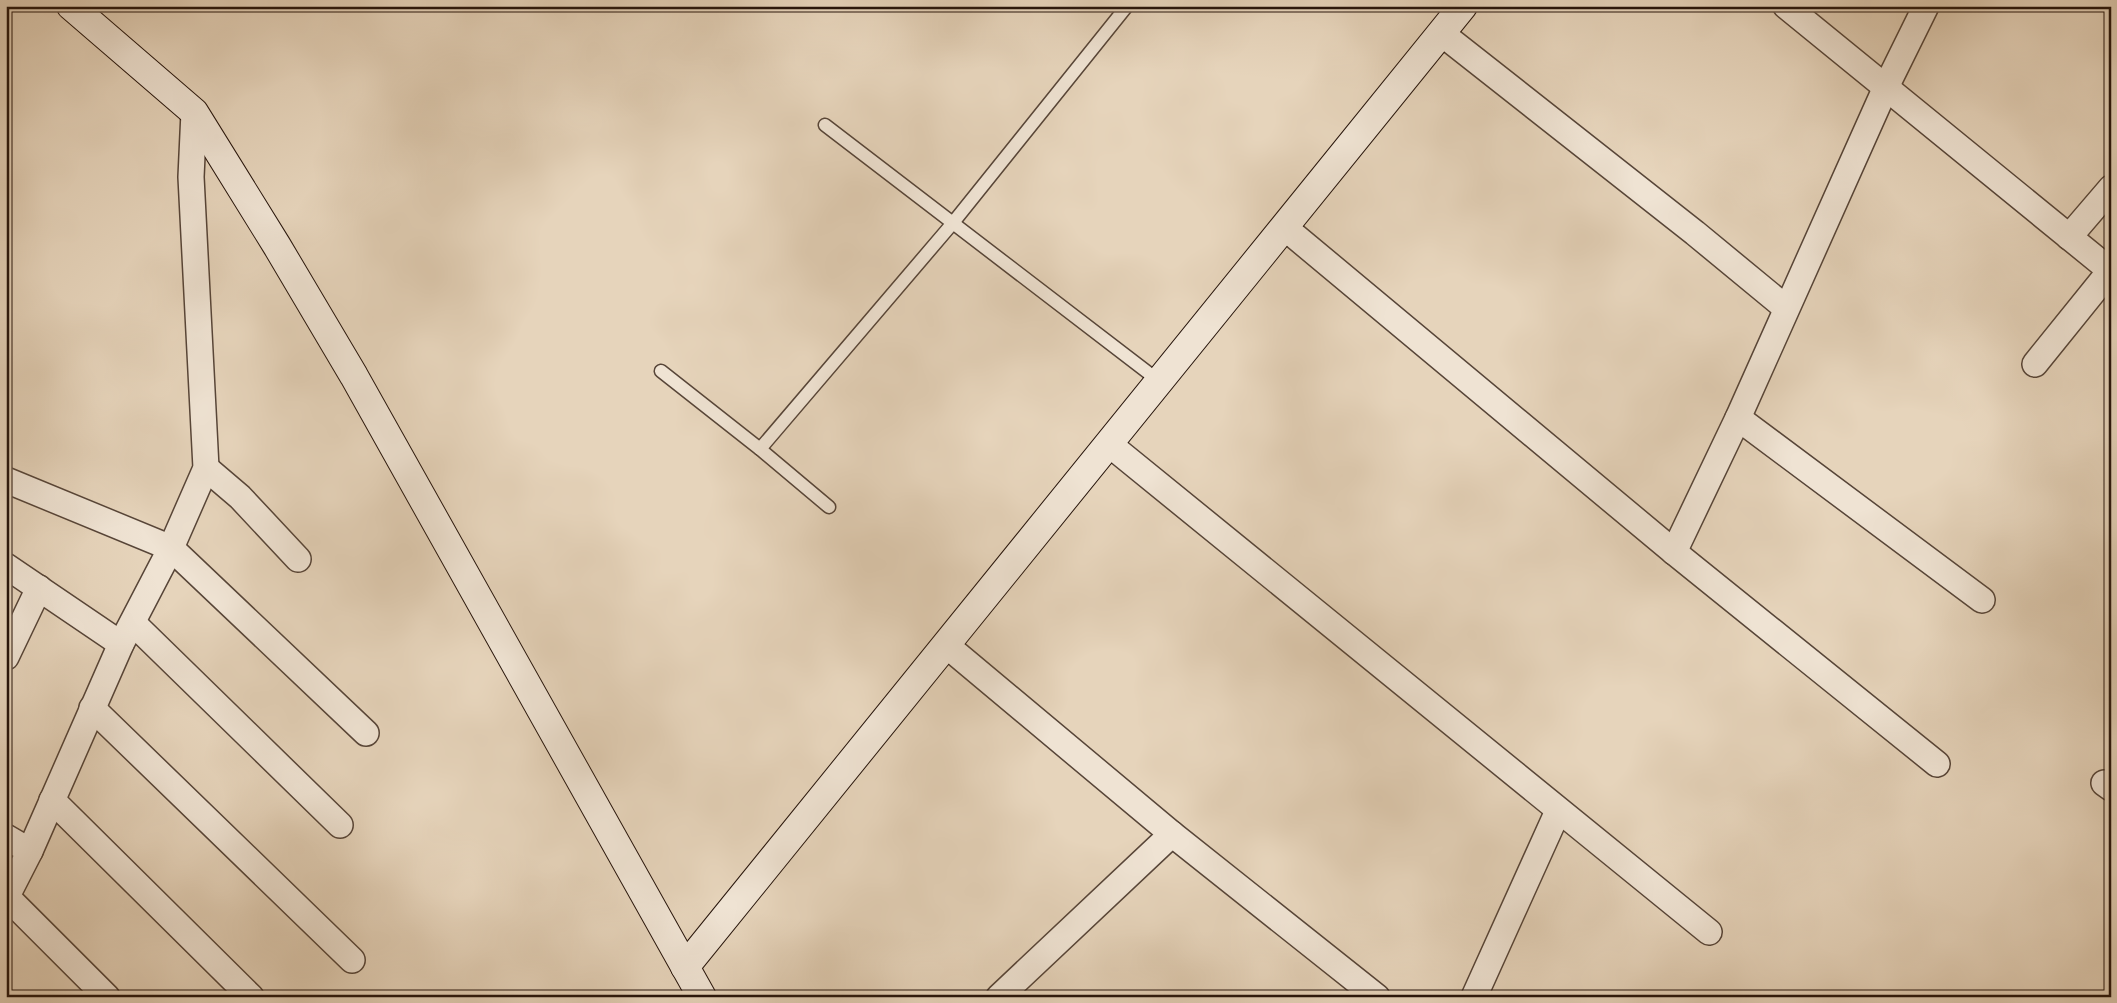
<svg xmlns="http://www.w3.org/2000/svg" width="2117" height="1003" font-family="'EB Garamond',serif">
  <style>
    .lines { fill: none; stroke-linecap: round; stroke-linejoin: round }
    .lane-casing { stroke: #574538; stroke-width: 15 }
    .street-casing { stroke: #574538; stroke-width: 28 }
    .secondary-casing { stroke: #27150c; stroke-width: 30 }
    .lane { stroke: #efe3d3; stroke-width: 12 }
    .street { stroke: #efe3d3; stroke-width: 25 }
    .secondary { stroke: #efe3d3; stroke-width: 28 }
  </style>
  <rect width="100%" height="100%" fill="#e6d4bb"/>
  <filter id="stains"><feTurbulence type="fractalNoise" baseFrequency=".004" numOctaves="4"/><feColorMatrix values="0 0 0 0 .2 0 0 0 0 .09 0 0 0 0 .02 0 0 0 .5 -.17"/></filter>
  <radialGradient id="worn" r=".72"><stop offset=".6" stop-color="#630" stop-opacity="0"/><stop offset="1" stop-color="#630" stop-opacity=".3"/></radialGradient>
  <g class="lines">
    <g class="lane-casing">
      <g id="lane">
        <polyline points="825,125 1159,381"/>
        <polyline points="661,371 760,449 829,507"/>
        <polyline points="760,449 952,224 1127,6"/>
      </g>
    </g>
    <g class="street-casing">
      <g id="street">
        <polyline points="1786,6 2111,271"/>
        <polyline points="1441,33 1695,233 1786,308"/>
        <polyline points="1284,227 1674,552 1937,764"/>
        <polyline points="2069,237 2111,188"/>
        <polyline points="2035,364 2110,271"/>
        <polyline points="1738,418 1982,600"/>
        <polyline points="1109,444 1709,932"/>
        <polyline points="206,468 240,497 298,559"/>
        <polyline points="6,480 171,548 366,733"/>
        <polyline points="1674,552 1738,418 1886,87 1926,6"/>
        <polyline points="6,566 121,644"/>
        <polyline points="133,623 340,825"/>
        <polyline points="946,645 1172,834 1377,997"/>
        <polyline points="6,657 39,588"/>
        <polyline points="92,708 352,960"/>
        <polyline points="2104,783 2111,788"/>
        <polyline points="52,800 251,997"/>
        <polyline points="6,837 30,851"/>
        <polyline points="7,897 107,997"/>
        <polyline points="6,898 30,851 121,644 171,548 206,468 191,177 194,112"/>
        <polyline points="999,997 1172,834"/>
        <polyline points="1474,997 1558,811"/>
      </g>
    </g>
    <g class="secondary-casing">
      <g id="secondary">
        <polyline points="71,6 194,112 277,246 354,376 702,997"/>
        <polyline points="685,967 1463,6"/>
      </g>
    </g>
    <use href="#lane" class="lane"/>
    <use href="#street" class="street"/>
    <use href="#secondary" class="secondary"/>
  </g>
  <rect width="2117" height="1003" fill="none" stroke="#e6d4bb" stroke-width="25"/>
  <rect x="8" y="8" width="2102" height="988" fill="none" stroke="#27150c" stroke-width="2.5"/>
  <rect x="12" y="12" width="2092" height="978" fill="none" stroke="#27150c"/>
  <rect width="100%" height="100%" filter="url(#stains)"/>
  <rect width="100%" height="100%" fill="url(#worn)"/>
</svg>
